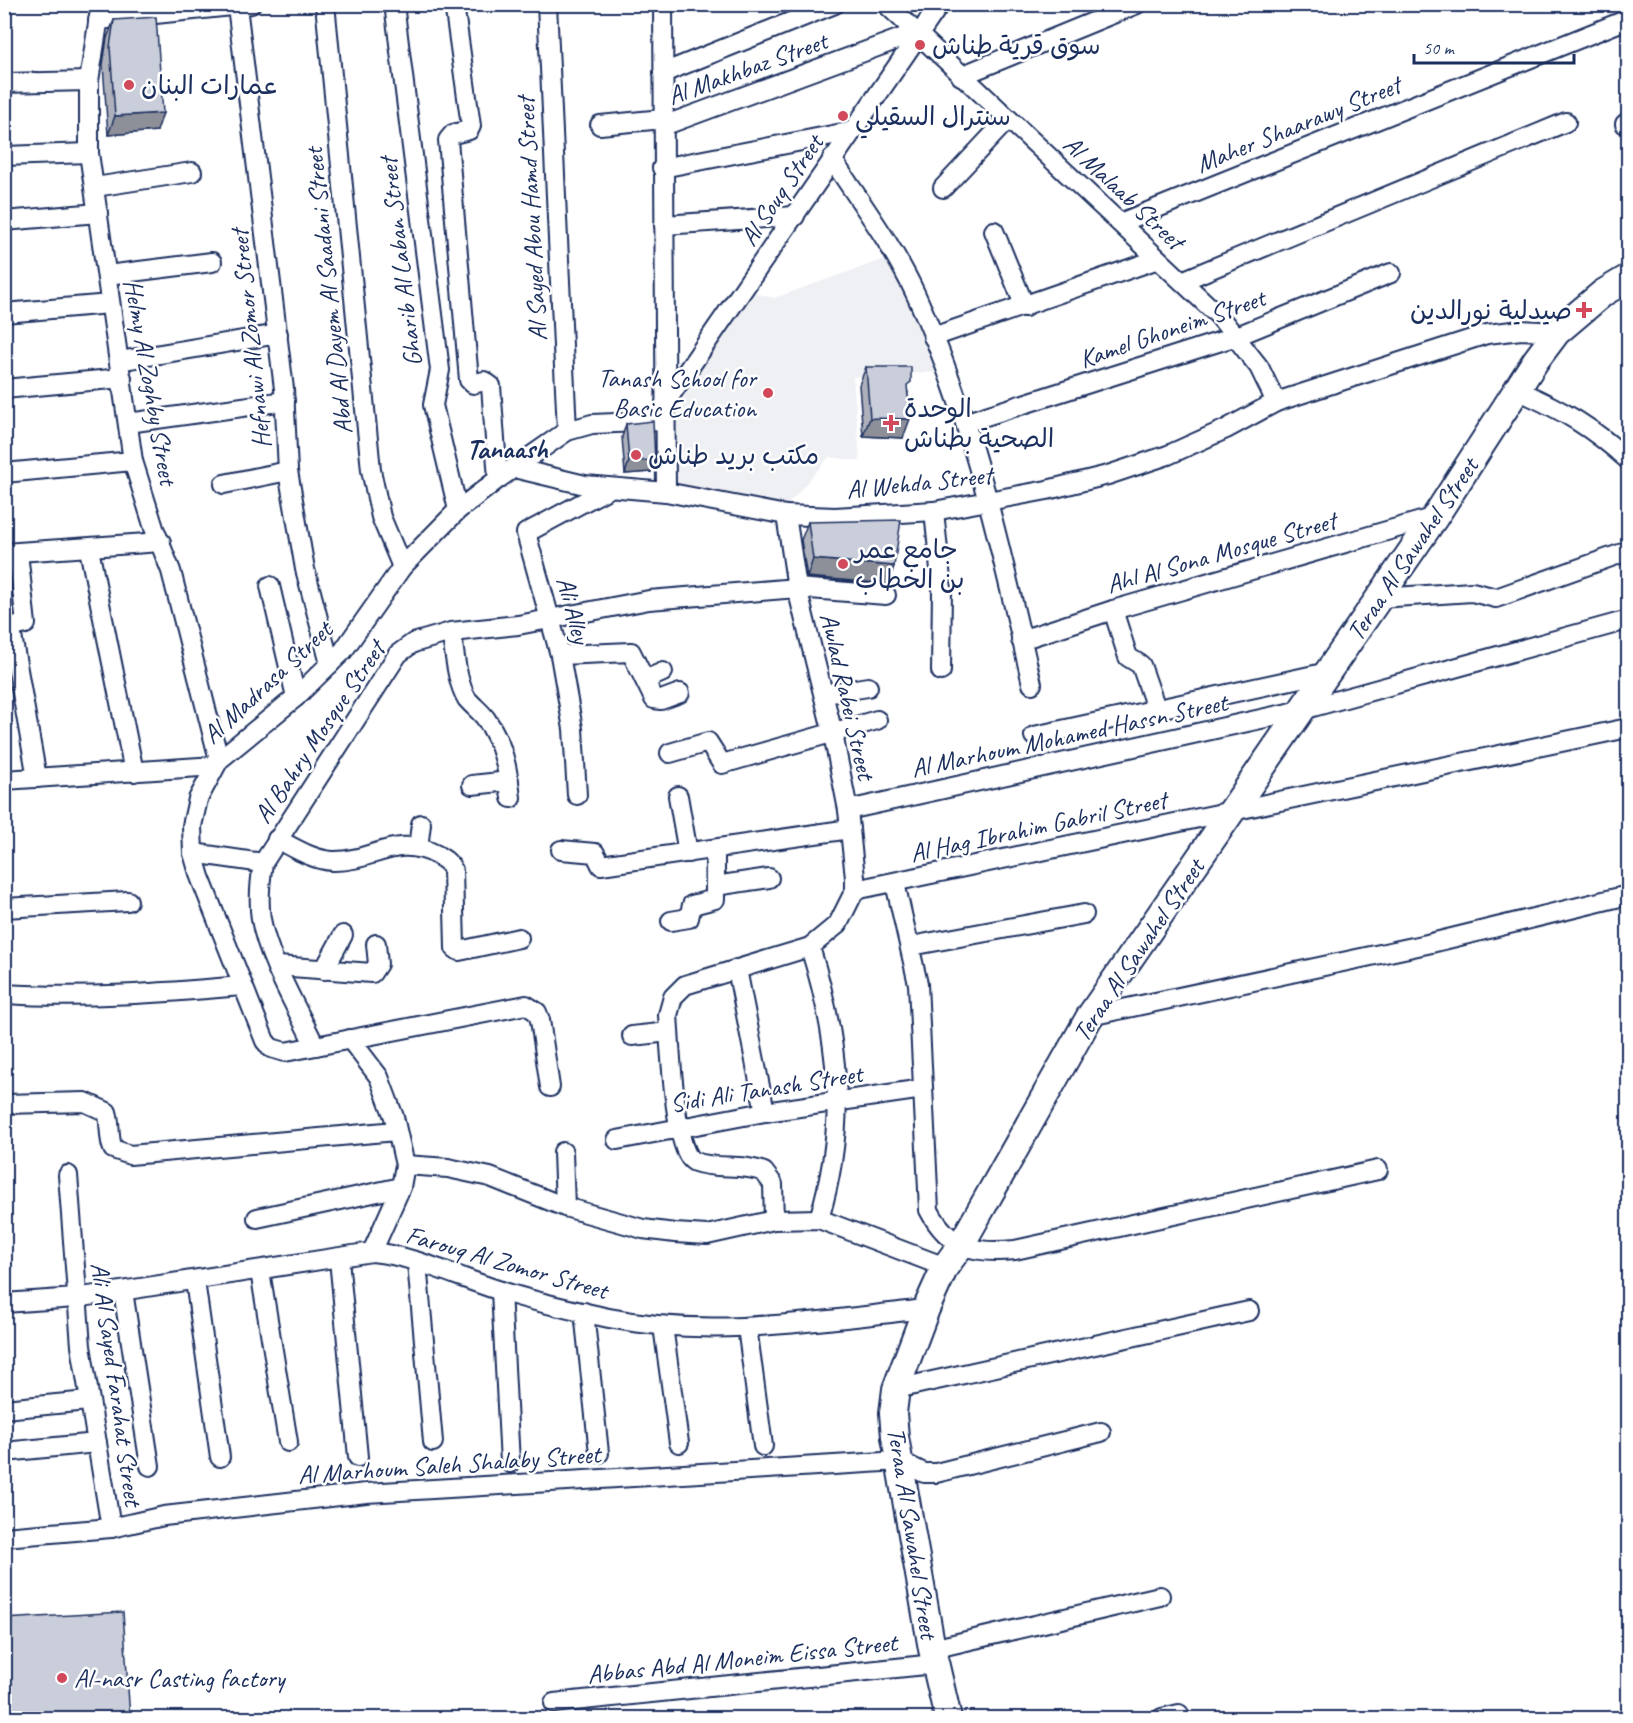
<svg xmlns="http://www.w3.org/2000/svg" width="1633" height="1723" font-family="Caveat,'Playpen Sans Arabic',sans-serif">
  <style>
    .built { fill: #eff0f4 }
    .lines { fill: none; stroke-linecap: round; stroke-linejoin: round }
    .street-casing { stroke: #1b2f5e; stroke-width: 22 }
    .secondary-casing { stroke: #1b2f5e; stroke-width: 30 }
    .street { stroke: #fff; stroke-width: 18 }
    .secondary { stroke: #fff; stroke-width: 26 }
    .wall { fill: #aeb1bb; stroke: #1b2f5e; stroke-width: 1.5 }
    .shaded-wall { fill: #8d9099; stroke: #1b2f5e; stroke-width: 1.5 }
    .building { fill: #caceda; stroke: #1b2f5e; stroke-width: 1.5 }
    .poi-dot { fill: #d1495b; stroke: #fff; stroke-width: 2 }
    .labels { text-anchor: middle; stroke-width: 5; stroke-linejoin: round; paint-order: stroke }
    .poi-label { font-size: 26px; fill: #1b2f5e; stroke: #fff; text-anchor: start }
    .street-label { font-size: 26px; fill: #1b2f5e; stroke: #fff }
    .quarter-label { font-size: 28px; font-weight: bold; fill: #1b2f5e; stroke: #fff }
  </style>
  <rect width="100%" height="100%" fill="#fff"/>
  <filter id="ink" filterUnits="userSpaceOnUse"><feTurbulence type="fractalNoise" baseFrequency=".0167" numOctaves="2"/><feDisplacementMap in="SourceGraphic" scale="12" xChannelSelector="R" yChannelSelector="G"/><feConvolveMatrix kernelMatrix="1 2 1 2 8 2 1 2 1" color-interpolation-filters="sRGB"/></filter>
  <g filter="url(#ink)">
    <polygon class="built" points="891,257 940,372 853,377 860,461 829,457 783,510 675,484 670,408 751,292 774,298"/>
    <g class="lines">
      <g class="street-casing">
        <g id="street">
          <polyline points="101,4 89,81 89,153 133,461 154,528 171,571 219,760"/>
          <polyline points="325,4 371,470 381,517 402,567"/>
          <polyline points="394,4 440,370 433,405 458,510"/>
          <polyline points="454,4 471,126 469,130 453,134 448,140 469,380 473,384 484,381 491,386 498,479"/>
          <polyline points="547,4 567,431"/>
          <polyline points="663,4 666,492"/>
          <polyline points="886,4 1219,316 1259,367 1276,402"/>
          <polyline points="237,6 284,389 288,471 305,569 330,664"/>
          <polyline points="98,20 251,4"/>
          <polyline points="663,73 835,4"/>
          <polyline points="961,76 1137,4"/>
          <polyline points="4,83 89,81"/>
          <polyline points="1625,124 1628,122"/>
          <polyline points="600,125 663,119"/>
          <polyline points="663,126 915,33"/>
          <polyline points="4,156 89,153"/>
          <path d="M832 159C861 203 894 247 916 295 973 420 1001 550 1032 684"/>
          <polyline points="662,168 853,131"/>
          <polyline points="95,187 192,172"/>
          <polyline points="943,188 1008,119"/>
          <polyline points="4,221 98,213"/>
          <polyline points="1120,223 1628,19"/>
          <polyline points="664,225 795,216"/>
          <polyline points="994,231 1025,307"/>
          <polyline points="107,275 212,262"/>
          <polyline points="1182,281 1566,122"/>
          <polyline points="4,313 110,304"/>
          <polyline points="933,337 1158,259"/>
          <polyline points="119,361 278,334"/>
          <polyline points="4,389 122,378"/>
          <path d="M1519 391C1563 410 1593 428 1628 460"/>
          <polyline points="665,403 940,4"/>
          <polyline points="967,422 1237,336 1391,273"/>
          <polyline points="128,423 285,401"/>
          <polyline points="514,468 585,485 666,492 786,515 835,517 934,511 1047,490 1108,475 1168,455 1226,429 1276,402 1487,334 1521,330 1557,332"/>
          <polyline points="4,473 133,461"/>
          <polyline points="224,484 288,471"/>
          <polyline points="934,511 942,590 941,671"/>
          <polyline points="89,549 134,772"/>
          <polyline points="4,553 161,542"/>
          <polyline points="18,553 26,624 13,627 11,630 37,778"/>
          <polyline points="270,586 296,697"/>
          <polyline points="1379,598 1472,592 1496,598 1628,551"/>
          <polyline points="1113,610 1128,657 1141,665 1156,708"/>
          <path d="M451 632C455 652 456 681 467 699 473 706 481 712 486 719 503 743 508 770 511 798"/>
          <polyline points="1021,640 1113,610 1435,517"/>
          <polyline points="560,655 631,652 654,699 661,700 680,693"/>
          <polyline points="645,680 663,672"/>
          <polyline points="824,694 868,687"/>
          <polyline points="1034,736 1328,672"/>
          <polyline points="670,753 708,742 722,764 877,720"/>
          <polyline points="4,780 215,766"/>
          <polyline points="472,785 509,781"/>
          <polyline points="577,795 573,729 560,655 526,533 610,488"/>
          <polyline points="678,796 688,853"/>
          <polyline points="848,810 1302,710 1628,620"/>
          <path d="M277 839C294 848 313 860 333 861 372 862 397 833 437 855 445 860 449 862 453 870L455 948 459 951 464 950 519 938"/>
          <polyline points="418,848 421,824"/>
          <polyline points="561,850 595,853 601,865 850,829"/>
          <polyline points="193,853 263,863"/>
          <path d="M895 883 918 984 929 1210C949 1249 976 1254 1015 1250L1378 1170"/>
          <polyline points="715,886 769,878"/>
          <polyline points="855,890 1628,728"/>
          <polyline points="4,908 128,901"/>
          <polyline points="671,921 689,918 692,905 715,899 715,849"/>
          <polyline points="911,946 1084,914"/>
          <path d="M810 947C839 1041 848 1123 819 1219"/>
          <polyline points="278,966 372,973 378,964 376,944"/>
          <polyline points="737,969 765,1112"/>
          <polyline points="324,970 343,935"/>
          <path d="M4 994C84 999 162 993 242 986"/>
          <polyline points="1090,1016 1427,944 1628,895"/>
          <polyline points="632,1036 669,1032"/>
          <polyline points="350,1039 379,1077 394,1117 405,1165 401,1187 372,1252"/>
          <path d="M315 1046C298 1010 267 957 261 919 258 900 260 882 263 863L398 654 413 643 451 632 518 625 649 600 797 588 886 595"/>
          <polyline points="550,1087 540,1020 537,1012 526,1005 285,1052 271,1048 265,1041 200,877 193,853 192,826 198,799 219,760 296,697 343,651 402,567 458,510 498,479 567,431 592,424 664,421"/>
          <path d="M4 1104 85 1102 107 1112C111 1124 108 1138 113 1149L130 1155 396 1131"/>
          <polyline points="617,1140 765,1112 923,1089"/>
          <polyline points="563,1152 565,1207"/>
          <polyline points="405,1165 448,1168 490,1177 565,1207 643,1229 675,1233 707,1235 774,1220 819,1219 945,1267"/>
          <polyline points="68,1175 81,1346 111,1528"/>
          <polyline points="257,1218 401,1187"/>
          <path d="M774 1220 773 1184 764 1172C742 1163 717 1170 695 1162 674 1154 670 1040 668 1015L673 997 685 985 810 947 838 924 855 890V878L848 810 833 734 797 588 786 515"/>
          <polyline points="339,1259 358,1457"/>
          <polyline points="417,1263 433,1442"/>
          <polyline points="260,1271 288,1442"/>
          <polyline points="195,1281 220,1457"/>
          <polyline points="123,1291 150,1466"/>
          <polyline points="501,1291 510,1463"/>
          <path d="M4 1303 76 1298 372 1252C415 1256 457 1277 498 1290 533 1302 572 1310 609 1318 714 1339 821 1320 926 1309"/>
          <polyline points="584,1312 599,1453"/>
          <polyline points="663,1326 679,1443"/>
          <polyline points="747,1327 763,1446"/>
          <polyline points="896,1389 1249,1311"/>
          <polyline points="4,1409 88,1401"/>
          <polyline points="4,1452 97,1443"/>
          <polyline points="4,1537 111,1528 164,1516 366,1493 900,1461 924,1473 936,1473 1101,1432"/>
          <polyline points="932,1649 1160,1596"/>
          <polyline points="554,1703 935,1664"/>
          <polyline points="1162,1718 1179,1714"/>
        </g>
      </g>
      <g class="secondary-casing">
        <polyline id="secondary" points="948,1718 932,1649 895,1437 893,1413 896,1389 926,1309 945,1267 961,1245 1090,1016 1435,517 1536,360 1557,332 1603,293 1628,278"/>
      </g>
      <use href="#street" class="street"/>
      <use href="#secondary" class="secondary"/>
    </g>
    <g class="wall">
      <polygon points="114,20 157,131 108,135 103,65 107,38"/>
      <polygon points="866,367 908,392 903,438 863,436 859,385"/>
      <polygon points="626,424 651,472 625,474 622,437"/>
      <polygon points="808,522 894,566 888,584 807,577 801,540"/>
    </g>
    <g class="shaded-wall">
      <polygon points="163,113 157,131 108,135 115,116"/>
      <polygon points="870,418 910,419 903,438 863,436"/>
      <polygon points="655,460 651,472 625,474 629,461"/>
      <polygon points="813,559 894,566 888,584 807,577"/>
    </g>
    <g class="building">
      <polygon points="156,17 163,113 115,116 110,47 114,20"/>
      <polygon points="866,367 911,367 911,382 907,385 910,419 870,418"/>
      <polygon points="653,421 655,460 629,461 626,424"/>
      <polygon points="901,520 894,566 813,559 808,522"/>
      <polygon points="123,1612 130,1719 4,1719 4,1619"/>
    </g>
  </g>
  <g class="poi-dot">
    <circle cx="920" cy="45" r="6"/>
    <circle cx="129" cy="85" r="6"/>
    <circle cx="843" cy="116" r="6"/>
    <path d="M1581 301h6v6h6v6h-6v6h-6v-6h-6v-6h6z"/>
    <circle cx="768" cy="393" r="6"/>
    <path d="M888 414h6v6h6v6h-6v6h-6v-6h-6v-6h6z"/>
    <circle cx="636" cy="455" r="6"/>
    <circle cx="843" cy="564" r="6"/>
    <circle cx="62" cy="1678" r="6"/>
  </g>
  <g class="labels">
    <g class="poi-label">
      <text x="932" y="54">سوق قرية طناش</text>
      <text x="141" y="94">عمارات البنان</text>
      <text x="855" y="125">سنترال السقيلي</text>
      <text x="1572" y="319" text-anchor="end">صيدلية نورالدين</text>
      <text x="756" y="387" text-anchor="end">Tanash School for<tspan x="756" dy="30">Basic Education</tspan></text>
      <text x="904" y="417">الوحدة<tspan x="904" dy="30">الصحية بطناش</tspan></text>
      <text x="648" y="464">مكتب بريد طناش</text>
      <text x="855" y="558">جامع عمر<tspan x="855" dy="30">بن الخطاب</tspan></text>
      <text x="74" y="1687">Al-nasr Casting factory</text>
    </g>
    <g class="street-label">
      <text transform="translate(747 68) rotate(-20)" y="9">Al Makhbaz Street</text>
      <text transform="translate(1298 124) rotate(-22)" y="9">Maher Shaarawy Street</text>
      <text transform="translate(781 190) rotate(-56)" y="9">Al Souq Street</text>
      <text transform="translate(1124 192) rotate(43)" y="9">Al Malaab Street</text>
      <text transform="translate(531 219) rotate(-93)" y="9">Al Sayed Abou Hamd Street</text>
      <text transform="translate(400 262) rotate(-97)" y="9">Gharib Al Laban Street</text>
      <text transform="translate(328 291) rotate(-96)" y="9">Abd Al Dayem Al Saadani Street</text>
      <text transform="translate(1172 328) rotate(-19)" y="9">Kamel Ghoneim Street</text>
      <text transform="translate(250 339) rotate(-96)" y="9">Hefnawi Al Zomor Street</text>
      <text transform="translate(151 382) rotate(80)" y="9">Helmy Al Zoghby Street</text>
      <text transform="translate(919 482) rotate(-6)" y="9">Al Wehda Street</text>
      <text transform="translate(1412 549) rotate(-56)" y="9">Teraa Al Sawahel Street</text>
      <text transform="translate(1221 552) rotate(-16)" y="9">Ahl Al Sona Mosque Street</text>
      <text transform="translate(574 610) rotate(75)" y="9">Ali Alley</text>
      <text transform="translate(267 682) rotate(-43)" y="9">Al Madrasa Street</text>
      <text transform="translate(848 696) rotate(77)" y="9">Awlad Rabei Street</text>
      <text transform="translate(319 732) rotate(-56)" y="9">Al Bahry Mosque Street</text>
      <text transform="translate(1069 735) rotate(-12)" y="9">Al Marhoum Mohamed Hassn Street</text>
      <text transform="translate(1038 826) rotate(-12)" y="9">Al Hag Ibrahim Gabril Street</text>
      <text transform="translate(1138 950) rotate(-56)" y="9">Teraa Al Sawahel Street</text>
      <text transform="translate(766 1088) rotate(-9)" y="9">Sidi Ali Tanash Street</text>
      <text transform="translate(507 1262) rotate(16)" y="9">Farouq Al Zomor Street</text>
      <text transform="translate(117 1384) rotate(82)" y="9">Ali Al Sayed Farahat Street</text>
      <text transform="translate(449 1464) rotate(-4)" y="9">Al Marhoum Saleh Shalaby Street</text>
      <text transform="translate(913 1533) rotate(81)" y="9">Teraa Al Sawahel Street</text>
      <text transform="translate(742 1658) rotate(-6)" y="9">Abbas Abd Al Moneim Eissa Street</text>
    </g>
    <g class="quarter-label">
      <text x="507" y="458">Tanaash</text>
    </g>
  </g>
  <rect width="1633" height="1723" fill="none" stroke="#fff" stroke-width="24"/>
  <rect x="12" y="12" width="1609" height="1699" fill="none" stroke="#1b2f5e" stroke-width="2" filter="url(#ink)"/>
  <path d="M1414 54v9h160v-9" fill="none" stroke="#1b2f5e" stroke-width="3"/>
  <text x="1423" y="54" font-size="18" fill="#1b2f5e" stroke="#ffffff" stroke-width="4.5" paint-order="stroke">50 m</text>
</svg>
